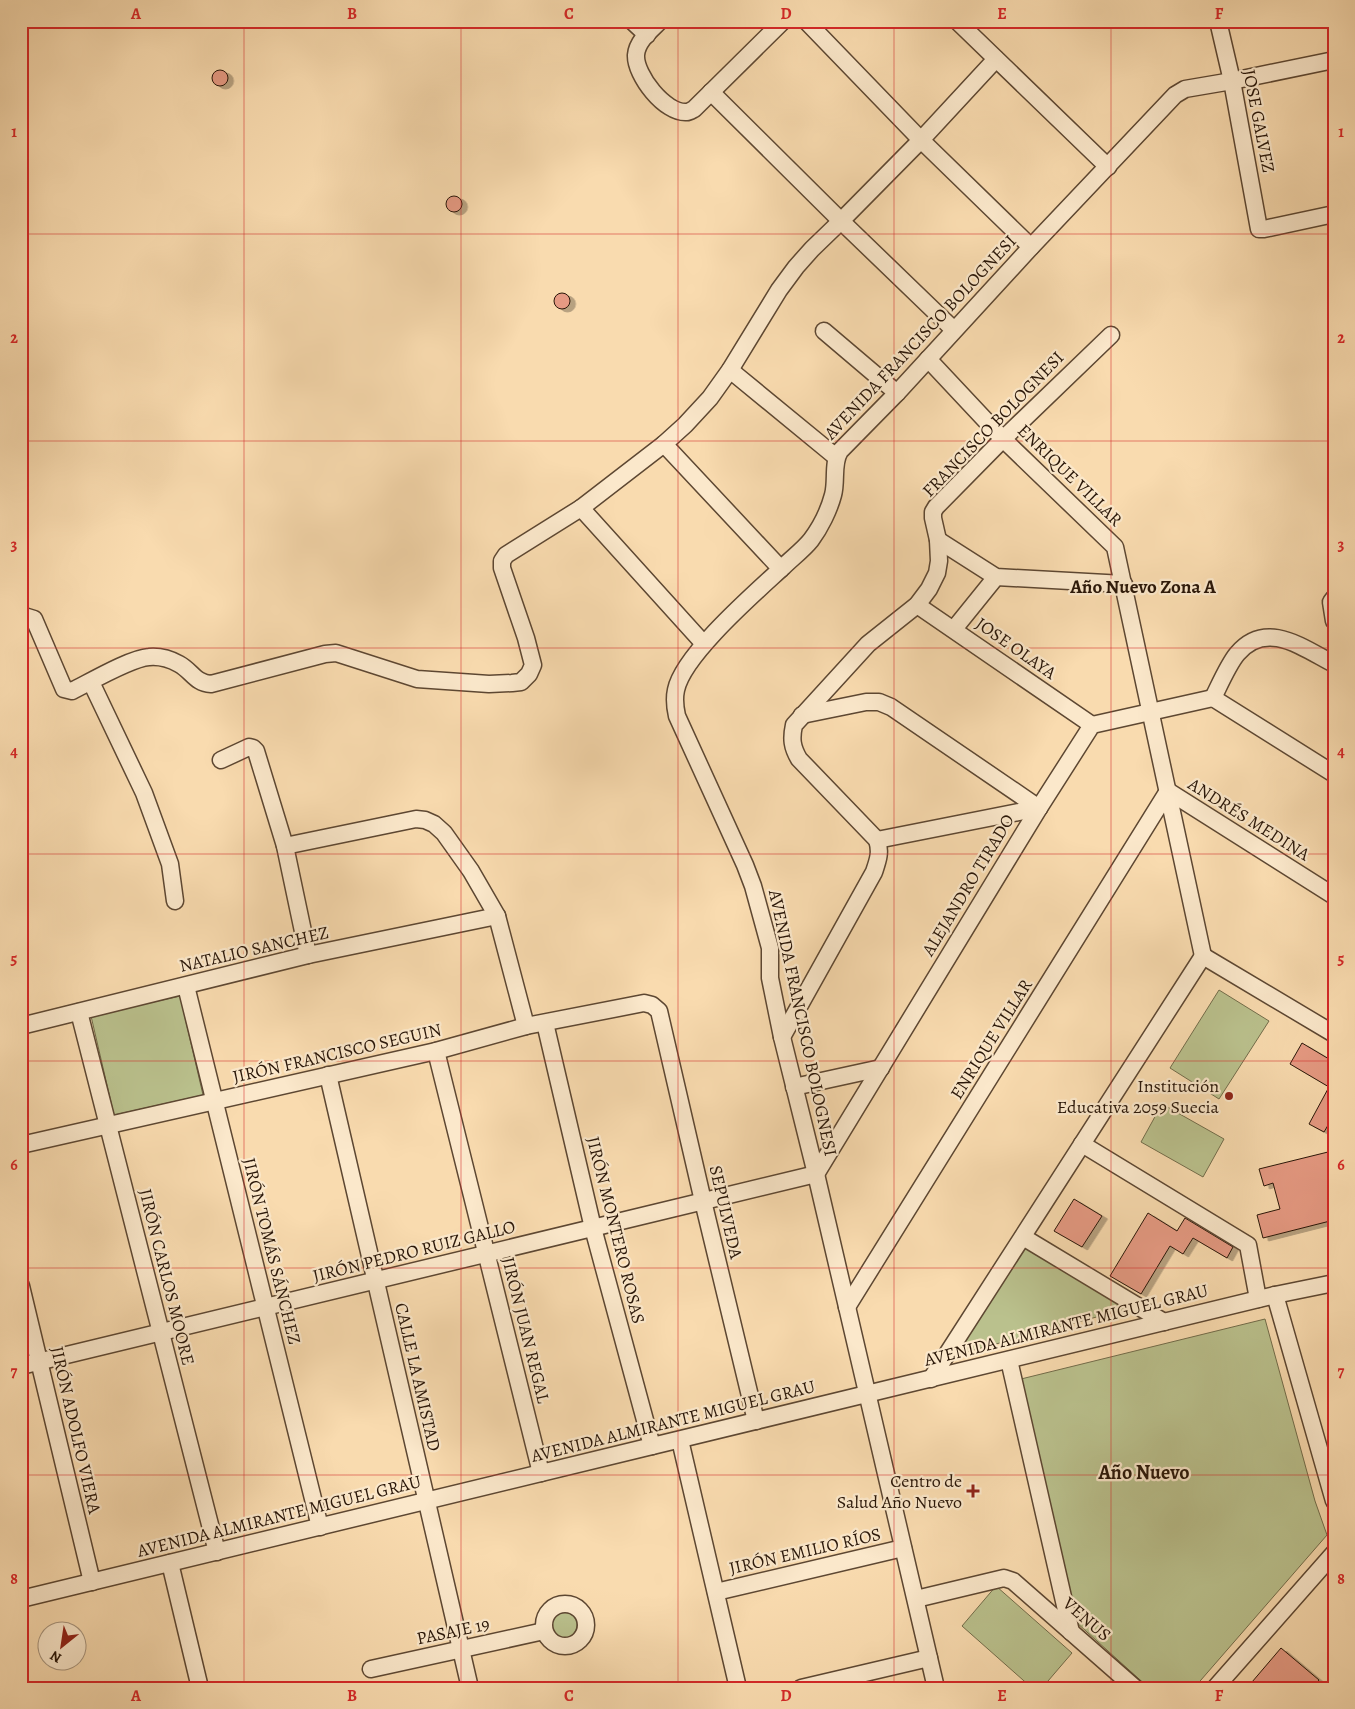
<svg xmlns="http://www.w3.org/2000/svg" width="1355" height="1709" font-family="Alegreya,serif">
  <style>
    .green { fill: #bac18d; stroke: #726c4a }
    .building { fill: #e69a83; stroke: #291608; filter: url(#shadow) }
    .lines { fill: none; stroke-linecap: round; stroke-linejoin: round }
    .minor-casing { stroke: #5d4732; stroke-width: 19 }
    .minor { stroke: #fbe8cb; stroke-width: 16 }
    .grid { fill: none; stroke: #d62828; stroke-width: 1; stroke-opacity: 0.55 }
    .poi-dot { fill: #8f2418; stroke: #fbe8cb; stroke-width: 2 }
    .labels { text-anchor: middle; stroke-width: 4.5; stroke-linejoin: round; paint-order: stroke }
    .street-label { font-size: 18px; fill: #291608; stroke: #fbe8cb }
    .poi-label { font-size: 18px; fill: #291608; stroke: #fbe8cb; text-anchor: end }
    .neighbourhood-label { font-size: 19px; font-weight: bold; fill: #291608; stroke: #fbe8cb }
    .quarter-label { font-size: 20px; font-weight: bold; fill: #291608; stroke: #fbe8cb }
    .neatline { fill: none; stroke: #d62828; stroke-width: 2 }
    .grid-label { font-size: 16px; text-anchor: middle; font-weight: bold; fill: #d62828 }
  </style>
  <defs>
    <filter id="shadow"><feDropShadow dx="5.5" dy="3" stdDeviation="0" flood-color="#0004"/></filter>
  </defs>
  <rect width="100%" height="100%" fill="#f9dbaf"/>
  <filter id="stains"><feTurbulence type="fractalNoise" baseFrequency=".004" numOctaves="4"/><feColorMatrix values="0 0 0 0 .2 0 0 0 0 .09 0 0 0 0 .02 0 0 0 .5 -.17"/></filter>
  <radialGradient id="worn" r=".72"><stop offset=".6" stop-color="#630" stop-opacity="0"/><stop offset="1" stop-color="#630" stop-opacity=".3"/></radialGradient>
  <g class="green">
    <polygon points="1219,990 1269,1021 1219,1099 1170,1068"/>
    <polygon points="180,996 203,1095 114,1115 91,1016"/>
    <polygon points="1162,1104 1224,1139 1203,1177 1141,1142"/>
    <polygon points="1024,1246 1130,1308 955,1355"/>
    <polygon points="1265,1319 1315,1501 1327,1535 1194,1688 1149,1688 1077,1623 1021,1379"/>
    <polygon points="996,1586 1072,1653 1042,1688 1032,1688 962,1626"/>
    <circle cx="564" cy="1625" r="13"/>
  </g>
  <g class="building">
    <circle cx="220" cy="78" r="8"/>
    <circle cx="454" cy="204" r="8"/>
    <circle cx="562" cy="301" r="8"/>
    <polygon points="1302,1043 1334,1062 1334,1115 1324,1132 1309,1124 1329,1087 1290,1064"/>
    <polygon points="1328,1152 1334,1175 1334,1220 1263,1238 1257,1215 1280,1209 1273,1183 1264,1186 1259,1169"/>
    <polygon points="1074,1199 1102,1216 1082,1247 1054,1231"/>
    <polygon points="1148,1213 1177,1231 1185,1218 1233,1247 1227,1258 1193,1238 1183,1254 1170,1246 1141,1294 1110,1276"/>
    <polygon points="1281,1648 1319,1680 1312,1688 1259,1688 1252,1682"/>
  </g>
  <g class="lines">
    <g class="minor-casing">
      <g id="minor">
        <polyline points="632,21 647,35"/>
        <path d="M660 21C651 30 637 41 636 55 635 75 665 114 687 112 689 112 692 110 694 109L783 21"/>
        <polyline points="806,21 921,140 1031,247"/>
        <polyline points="957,21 1108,167"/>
        <polyline points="1218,21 1232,81 1259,229 1264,229 1334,214"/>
        <polyline points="711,92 841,221 954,330"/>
        <polyline points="824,331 897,393"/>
        <polyline points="928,359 1003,439 1115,547 1203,956"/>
        <polyline points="730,370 836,457"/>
        <polyline points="664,444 781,569"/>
        <polyline points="581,508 704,644"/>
        <polyline points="938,540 996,577 1124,584"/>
        <polyline points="1334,598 1331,602 1334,621"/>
        <polyline points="917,605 1092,725"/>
        <path d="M21 615 34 619 64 689 72 691C90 682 131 658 149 657 160 656 170 659 179 664 192 671 195 683 211 684L325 654 336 653 417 679 489 684 512 683 521 682 529 674 533 665 526 638 502 568V561L506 555 581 508 664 444 685 425 710 398 730 370 779 290 796 267 812 249 841 221 921 140 996 59"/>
        <polyline points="954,629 996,577"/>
        <polyline points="91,682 144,793 170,864 175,901"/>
        <path d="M1213 698C1220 684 1228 665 1237 654 1266 619 1303 648 1334 664"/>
        <polyline points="1213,698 1334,774"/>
        <polyline points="802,715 866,702 879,702 891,707 1039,808"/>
        <polyline points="221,760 249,747 253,748 256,751 285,846 308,955"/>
        <polyline points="877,840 1039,808"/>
        <polyline points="285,846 416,819 425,820 434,824 444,833 471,871 497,916 526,1026"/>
        <polyline points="1203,956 1334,1034"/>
        <polyline points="186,986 320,1527"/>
        <polyline points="79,1012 217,1552"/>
        <polyline points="545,1023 593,1228 652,1446"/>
        <polyline points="21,1026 308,955 497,916"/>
        <path d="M782 1037 874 872C878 860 881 852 877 840L799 759C792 747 791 739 794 725L868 644 917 605 929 589 937 573 939 561 938 540 933 518V512L936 507 1003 439 1111 335"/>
        <polyline points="436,1051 541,1473"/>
        <polyline points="328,1075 470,1688"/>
        <polyline points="794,1087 881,1068"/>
        <polyline points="1082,1144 1248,1245 1258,1299"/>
        <polyline points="21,1145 436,1051 526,1026 644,1003 652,1005 659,1011 703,1201 756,1421"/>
        <polyline points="816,1174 1039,808 1092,725 1213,698"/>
        <polyline points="1023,1237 1164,1322"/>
        <polyline points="21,1286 92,1582"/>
        <polyline points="1275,1295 1334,1501"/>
        <polyline points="847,1307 1168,791 1334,896"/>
        <polyline points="1009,1360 1071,1632"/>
        <polyline points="21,1366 816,1174"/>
        <polyline points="931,1379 1203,956"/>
        <polyline points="680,1440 738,1688"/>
        <polyline points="170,1563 200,1688"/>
        <polyline points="716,1592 903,1548"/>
        <polyline points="21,1599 1275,1295 1334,1283"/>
        <polyline points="916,1599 1004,1578 1013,1581 1135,1688"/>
        <circle cx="565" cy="1625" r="21"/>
        <polyline points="371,1669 544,1631"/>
        <polyline points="801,1688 929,1658"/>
        <path d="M936 1688 816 1174 782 1037 770 978V948L753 886 745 865 677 716C675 707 674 699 676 690 683 655 756 592 783 567 792 558 803 550 811 540 820 528 829 510 833 495 837 481 832 463 840 451L897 393 1031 247 1175 95 1185 89 1232 81 1334 60"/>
        <polyline points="1215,1688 1334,1553"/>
      </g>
    </g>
    <use href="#minor" class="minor"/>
  </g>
  <path class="grid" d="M244 21V1688M461 21V1688M678 21V1688M894 21V1688M1111 21V1688M21 234H1334M21 441H1334M21 648H1334M21 854H1334M21 1061H1334M21 1268H1334M21 1475H1334"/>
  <g class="poi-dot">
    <circle cx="1229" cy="1096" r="5"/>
    <path d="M970.5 1483.5h5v5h5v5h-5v5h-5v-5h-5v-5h5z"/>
  </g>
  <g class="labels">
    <g class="street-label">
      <text transform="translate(1259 121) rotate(79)" y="6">JOSE GALVEZ</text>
      <text transform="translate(920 337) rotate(-47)" y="6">AVENIDA FRANCISCO BOLOGNESI</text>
      <text transform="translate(993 424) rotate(-46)" y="6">FRANCISCO BOLOGNESI</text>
      <text transform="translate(1070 475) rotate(44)" y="6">ENRIQUE VILLAR</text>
      <text transform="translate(1016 648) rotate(35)" y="6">JOSE OLAYA</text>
      <text transform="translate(1249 819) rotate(32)" y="6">ANDRÉS MEDINA</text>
      <text transform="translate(968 885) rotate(-59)" y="6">ALEJANDRO TIRADO</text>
      <text transform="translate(254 949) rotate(-13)" y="6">NATALIO SANCHEZ</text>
      <text transform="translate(803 1023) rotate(78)" y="6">AVENIDA FRANCISCO BOLOGNESI</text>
      <text transform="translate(991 1039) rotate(-58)" y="6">ENRIQUE VILLAR</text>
      <text transform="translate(337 1053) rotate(-13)" y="6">JIRÓN FRANCISCO SEGUIN</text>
      <text transform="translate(726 1212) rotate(77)" y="6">SEPULVEDA</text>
      <text transform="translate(616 1230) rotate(76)" y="6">JIRÓN MONTERO ROSAS</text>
      <text transform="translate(272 1251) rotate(76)" y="6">JIRÓN TOMÁS SÁNCHEZ</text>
      <text transform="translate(414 1251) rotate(-14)" y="6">JIRÓN PEDRO RUIZ GALLO</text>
      <text transform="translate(167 1277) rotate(76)" y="6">JIRÓN CARLOS MOORE</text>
      <text transform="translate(1066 1325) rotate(-14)" y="6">AVENIDA ALMIRANTE MIGUEL GRAU</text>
      <text transform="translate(526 1330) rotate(76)" y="6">JIRÓN JUAN REGAL</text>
      <text transform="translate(418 1377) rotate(77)" y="6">CALLE LA AMISTAD</text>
      <text transform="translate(673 1421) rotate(-14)" y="6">AVENIDA ALMIRANTE MIGUEL GRAU</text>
      <text transform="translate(76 1430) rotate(77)" y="6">JIRÓN ADOLFO VIERA</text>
      <text transform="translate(279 1516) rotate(-14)" y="6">AVENIDA ALMIRANTE MIGUEL GRAU</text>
      <text transform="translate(805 1551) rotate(-13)" y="6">JIRÓN EMILIO RÍOS</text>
      <text transform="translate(1087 1619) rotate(41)" y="6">VENUS</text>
      <text transform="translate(453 1631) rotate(-12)" y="6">PASAJE 19</text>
    </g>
    <g class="poi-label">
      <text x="1219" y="1092">Institución<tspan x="1219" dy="21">Educativa 2059 Suecia</tspan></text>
      <text x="962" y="1487">Centro de<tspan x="962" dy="21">Salud Año Nuevo</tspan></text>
    </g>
    <g class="neighbourhood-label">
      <text x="1143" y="593">Año Nuevo Zona A</text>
    </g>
    <g class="quarter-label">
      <text x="1144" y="1479">Año Nuevo</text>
    </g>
  </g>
  <rect width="1355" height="1709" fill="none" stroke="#f9dbaf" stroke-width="55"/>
  <g transform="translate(62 1646) rotate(210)"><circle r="24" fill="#fbe8cb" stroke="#a7947d"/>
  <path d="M0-4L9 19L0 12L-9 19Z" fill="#8f2418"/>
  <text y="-8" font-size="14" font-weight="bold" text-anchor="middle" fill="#291608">N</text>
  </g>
  <rect x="28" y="28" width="1300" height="1654" class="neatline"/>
  <g class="grid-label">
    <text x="136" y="19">A</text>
    <text x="352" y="19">B</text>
    <text x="569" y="19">C</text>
    <text x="786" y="19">D</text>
    <text x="1002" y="19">E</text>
    <text x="1219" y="19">F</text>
    <text x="14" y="137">1</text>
    <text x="1341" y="137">1</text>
    <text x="14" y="343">2</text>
    <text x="1341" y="343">2</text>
    <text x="14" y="550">3</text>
    <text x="1341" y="550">3</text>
    <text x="14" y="757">4</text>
    <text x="1341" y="757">4</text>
    <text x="14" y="964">5</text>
    <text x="1341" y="964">5</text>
    <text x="14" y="1170">6</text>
    <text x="1341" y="1170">6</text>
    <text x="14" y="1377">7</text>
    <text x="1341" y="1377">7</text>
    <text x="14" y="1584">8</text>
    <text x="1341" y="1584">8</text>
    <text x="136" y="1701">A</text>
    <text x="352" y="1701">B</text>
    <text x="569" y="1701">C</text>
    <text x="786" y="1701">D</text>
    <text x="1002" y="1701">E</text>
    <text x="1219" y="1701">F</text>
  </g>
  <rect width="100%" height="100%" filter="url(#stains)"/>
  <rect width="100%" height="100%" fill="url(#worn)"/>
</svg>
